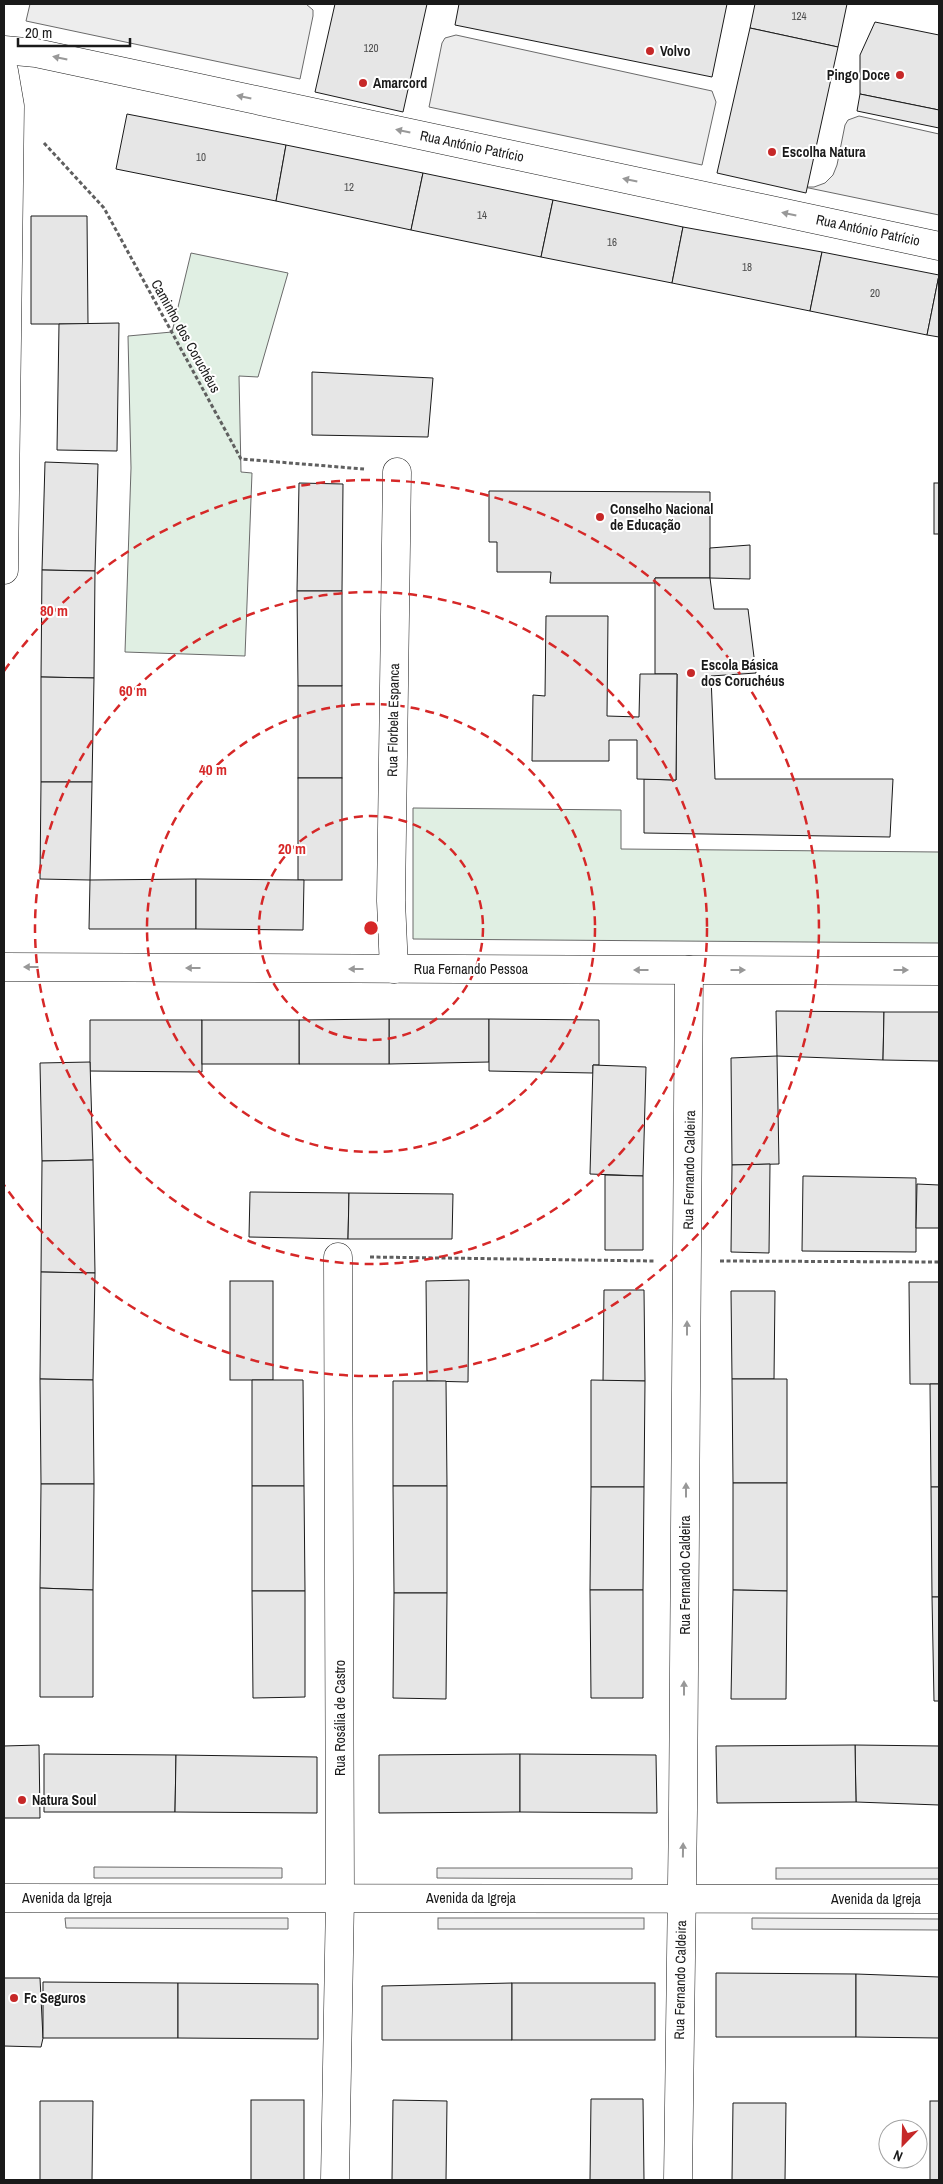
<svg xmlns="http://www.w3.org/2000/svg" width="943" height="2184" font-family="'Archivo Narrow',sans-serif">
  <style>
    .green { fill: #e0efe3; stroke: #6a6a6a }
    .parking { fill: #ededed; stroke: #6a6a6a }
    .building { fill: #e6e6e6; stroke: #1a1a1a }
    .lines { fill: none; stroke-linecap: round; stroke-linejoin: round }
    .minor-casing { stroke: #1a1a1a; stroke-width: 29 }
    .path { stroke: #5f5f5f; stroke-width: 3; stroke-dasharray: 4 2.5; stroke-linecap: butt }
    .minor { stroke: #fff; stroke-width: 28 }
    .oneway { fill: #989898 }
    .ring { fill: none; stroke: #d62828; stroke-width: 2.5; stroke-dasharray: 9 6 }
    .poi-dot { fill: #c62828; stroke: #fff; stroke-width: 2 }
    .labels { text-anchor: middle; stroke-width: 4; stroke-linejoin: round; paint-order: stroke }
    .number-label { font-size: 11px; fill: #4d4d4d }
    .poi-label { font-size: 14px; font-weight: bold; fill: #1a1a1a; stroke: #fff; text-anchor: start }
    .street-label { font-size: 14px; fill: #1a1a1a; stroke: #fff }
    .centre { fill: #d62828; stroke: #fff; stroke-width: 2.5 }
    .ring-label { font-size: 15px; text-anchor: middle; font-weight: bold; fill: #d62828; stroke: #fff; stroke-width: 4; stroke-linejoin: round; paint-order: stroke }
  </style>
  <rect width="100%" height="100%" fill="#fff"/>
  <g class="green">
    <polygon points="191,253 288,273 258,377 239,376 241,472 252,473 245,656 125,652 131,468 128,336 172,332"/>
    <polygon points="413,808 621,810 621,849 939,852 939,943 413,939"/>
  </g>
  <g class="parking">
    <polygon points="30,4 306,4 313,10 313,16 300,79 26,21"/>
    <polygon points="456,35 712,91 716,102 702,165 429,107 442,43 445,38"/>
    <polygon points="859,116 939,134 939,215 804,187 814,187 825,183 833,175 837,165 845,125 848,120"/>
    <polygon points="94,1867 282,1868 282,1878 94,1878"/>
    <polygon points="437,1868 632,1868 632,1879 437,1878"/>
    <rect x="776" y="1868" width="163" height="11"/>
    <polygon points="65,1918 288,1918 288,1929 66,1928"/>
    <rect x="438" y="1918" width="206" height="11"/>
    <polygon points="752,1918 939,1919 939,1930 752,1929"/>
  </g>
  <g class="building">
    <polygon points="335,4 427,4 403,112 315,92"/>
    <polygon points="459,4 727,4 712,77 455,25"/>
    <polygon points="755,4 847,4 838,47 750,28"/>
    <polygon points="875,22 939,35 939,110 860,94 860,55"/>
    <polygon points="750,28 838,47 806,193 717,173"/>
    <polygon points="860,94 939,110 939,128 857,111"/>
    <polygon points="127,114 286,145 276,201 116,169"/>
    <polygon points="286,145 423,173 411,230 276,201"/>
    <polygon points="423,173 553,200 541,257 411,230"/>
    <polygon points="553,200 683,227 672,283 541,257"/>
    <polygon points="31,216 87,216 88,324 31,324"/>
    <polygon points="683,227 822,252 810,311 672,283"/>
    <polygon points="822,252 939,275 927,335 810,311"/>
    <polygon points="939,275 939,337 927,335"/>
    <polygon points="119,323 117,451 57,450 59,324"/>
    <polygon points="312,372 433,378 428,437 312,435"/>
    <polygon points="45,462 98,464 95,571 42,570"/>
    <polygon points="299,483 343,484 342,591 297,591"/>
    <rect x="934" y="483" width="5" height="51"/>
    <polygon points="489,491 710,492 710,578 655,578 655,583 550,583 551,572 497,572 497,542 489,542"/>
    <polygon points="750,545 750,579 710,578 710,548"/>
    <polygon points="42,570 95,571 94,678 41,677"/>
    <polygon points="655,578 710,578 714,609 748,609 756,673 711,676 715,779 893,779 890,837 644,833 644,779 676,780 677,674 655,674"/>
    <polygon points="297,591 342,591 342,686 298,686"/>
    <polygon points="546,616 608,616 607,716 639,717 640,674 677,674 676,780 637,779 637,740 609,740 609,761 532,761 533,695 545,696"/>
    <polygon points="41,677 94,678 92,782 41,782"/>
    <rect x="298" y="686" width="44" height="92"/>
    <rect x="298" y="778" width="44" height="102"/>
    <polygon points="41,782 92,782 90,880 40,879"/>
    <polygon points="196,879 196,929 89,929 90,880"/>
    <polygon points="196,879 304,880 303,930 196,929"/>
    <polygon points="776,1011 884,1012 883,1060 777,1056"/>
    <polygon points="884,1012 939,1012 939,1061 883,1060"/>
    <polygon points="389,1019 489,1019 489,1062 389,1064"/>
    <polygon points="389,1019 389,1064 299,1064 299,1020"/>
    <polygon points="489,1019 599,1020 599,1065 593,1065 593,1073 489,1071"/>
    <polygon points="90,1020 202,1020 202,1072 90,1071"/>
    <rect x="202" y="1020" width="97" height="44"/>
    <polygon points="777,1056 779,1164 732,1165 731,1058"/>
    <polygon points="90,1062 93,1160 42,1161 40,1063"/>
    <polygon points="593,1065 646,1067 643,1176 590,1174"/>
    <polygon points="93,1160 95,1273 41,1272 42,1161"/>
    <polygon points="770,1164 769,1253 731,1252 732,1165"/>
    <polygon points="605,1175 643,1176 643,1250 605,1250"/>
    <polygon points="803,1176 916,1178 916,1252 802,1251"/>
    <polygon points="917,1184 939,1185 939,1228 916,1228"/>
    <polygon points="250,1192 349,1193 348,1239 249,1237"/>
    <polygon points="349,1193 453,1194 452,1239 348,1239"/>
    <polygon points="41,1272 95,1273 93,1380 40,1379"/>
    <polygon points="469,1280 468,1382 427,1381 426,1281"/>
    <rect x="230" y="1281" width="43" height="99"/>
    <polygon points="909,1282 939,1282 939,1384 910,1384"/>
    <polygon points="604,1290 644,1290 645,1381 603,1381"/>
    <polygon points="731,1291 775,1291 774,1379 732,1379"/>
    <polygon points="40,1379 93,1380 94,1484 41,1484"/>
    <polygon points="732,1379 787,1379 787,1483 733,1483"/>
    <polygon points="252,1380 303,1380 304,1486 252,1486"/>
    <polygon points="591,1380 645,1381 644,1487 591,1487"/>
    <polygon points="393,1381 446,1381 447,1486 393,1486"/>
    <polygon points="930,1384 939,1384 939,1487 931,1487"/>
    <polygon points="733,1483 787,1483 787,1591 733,1590"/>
    <polygon points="41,1484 94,1484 93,1590 40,1588"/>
    <polygon points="252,1486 304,1486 305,1591 252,1591"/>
    <polygon points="393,1486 447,1486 447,1593 394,1593"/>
    <polygon points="591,1487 644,1487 643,1590 590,1590"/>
    <polygon points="931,1487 939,1487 939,1597 932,1597"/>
    <polygon points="40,1588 93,1590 93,1697 40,1697"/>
    <polygon points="590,1590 643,1590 643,1698 591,1698"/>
    <polygon points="733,1590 787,1591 786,1699 731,1699"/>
    <polygon points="252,1591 305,1591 305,1697 253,1698"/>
    <polygon points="394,1593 447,1593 446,1699 393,1698"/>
    <polygon points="932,1597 939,1597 939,1701 934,1701"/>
    <polygon points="39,1745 40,1818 4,1818 4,1746"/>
    <polygon points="855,1745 939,1746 939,1805 856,1802"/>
    <polygon points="855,1745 856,1802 717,1803 716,1746"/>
    <polygon points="44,1754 176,1755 175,1812 44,1812"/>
    <polygon points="520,1754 520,1812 379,1813 379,1755"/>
    <polygon points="520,1754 656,1755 657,1813 520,1812"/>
    <polygon points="176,1755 317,1757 317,1813 175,1812"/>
    <polygon points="716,1973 856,1974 856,2037 716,2037"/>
    <polygon points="856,1974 939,1977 939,2038 856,2037"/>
    <polygon points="4,1978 40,1978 43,2038 41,2047 4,2046"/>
    <polygon points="43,1982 178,1983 178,2038 43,2038"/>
    <polygon points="178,1983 318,1984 318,2039 178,2038"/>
    <polygon points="512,1983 512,2040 382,2040 382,1986"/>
    <rect x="512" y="1983" width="143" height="57"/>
    <polygon points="591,2099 643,2099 644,2180 590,2180"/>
    <rect x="251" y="2100" width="53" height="80"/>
    <polygon points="393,2100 447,2101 446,2180 392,2180"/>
    <polygon points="40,2101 93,2101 92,2180 40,2180"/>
    <rect x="930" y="2101" width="9" height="79"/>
    <polygon points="733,2103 786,2103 785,2180 732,2180"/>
  </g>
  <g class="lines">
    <g class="minor-casing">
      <g id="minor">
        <polyline points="4,50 36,53 939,246"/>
        <polyline points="4,71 10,106 4,570"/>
        <polyline points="4,967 939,971"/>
        <polyline points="394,969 391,901 397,472"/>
        <polyline points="4,1898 939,1899"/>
        <polyline points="335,2180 340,1898 338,1257"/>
        <polyline points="678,2180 683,1810 689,970"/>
      </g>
    </g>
    <g class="path">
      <polyline points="44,143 104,208 241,459 364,469"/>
      <polyline points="370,1257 654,1261"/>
      <polyline points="720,1261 939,1262"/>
    </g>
    <use href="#minor" class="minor"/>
  </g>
  <defs><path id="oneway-solid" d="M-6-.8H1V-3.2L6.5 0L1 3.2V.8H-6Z" transform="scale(1.25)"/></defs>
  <g class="oneway">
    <use href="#oneway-solid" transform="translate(60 58) rotate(-168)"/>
    <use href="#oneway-solid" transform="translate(244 97) rotate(-168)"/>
    <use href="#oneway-solid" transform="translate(403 131) rotate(-168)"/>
    <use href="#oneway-solid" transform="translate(630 180) rotate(-168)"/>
    <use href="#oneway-solid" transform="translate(789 214) rotate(-168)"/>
    <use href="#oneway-solid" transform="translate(31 967) rotate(-180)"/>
    <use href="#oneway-solid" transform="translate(193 968) rotate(-180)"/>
    <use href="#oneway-solid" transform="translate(356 969) rotate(-180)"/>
    <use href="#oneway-solid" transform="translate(641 970) rotate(-180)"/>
    <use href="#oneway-solid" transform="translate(738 970)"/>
    <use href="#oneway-solid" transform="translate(901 970)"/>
    <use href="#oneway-solid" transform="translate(687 1328) rotate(-90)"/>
    <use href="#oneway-solid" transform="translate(686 1490) rotate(-90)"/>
    <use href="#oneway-solid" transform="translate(684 1688) rotate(-90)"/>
    <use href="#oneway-solid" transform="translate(683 1850) rotate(-89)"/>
  </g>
  <g class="ring">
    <circle cx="371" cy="928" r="112"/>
    <circle cx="371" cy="928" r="224"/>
    <circle cx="371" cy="928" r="336"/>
    <path d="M4 671A448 448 0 1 1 4 1185"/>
  </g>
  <g class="poi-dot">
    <circle cx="650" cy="51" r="5"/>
    <circle cx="900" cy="75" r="5"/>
    <circle cx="363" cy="83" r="5"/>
    <circle cx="772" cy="152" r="5"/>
    <circle cx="600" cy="517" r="5"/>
    <circle cx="691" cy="673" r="5"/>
    <circle cx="22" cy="1800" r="5"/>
    <circle cx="14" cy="1998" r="5"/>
  </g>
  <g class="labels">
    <g class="number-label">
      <text x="799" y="20">124</text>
      <text x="371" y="52">120</text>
      <text x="201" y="161">10</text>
      <text x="349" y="191">12</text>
      <text x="482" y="219">14</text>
      <text x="612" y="246">16</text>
      <text x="747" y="271">18</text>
      <text x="875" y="297">20</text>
    </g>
    <g class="poi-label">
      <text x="660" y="56">Volvo</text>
      <text x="890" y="80" text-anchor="end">Pingo Doce</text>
      <text x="373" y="88">Amarcord</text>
      <text x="782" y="157">Escolha Natura</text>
      <text x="610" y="514">Conselho Nacional<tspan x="610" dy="16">de Educação</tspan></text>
      <text x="701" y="670">Escola Básica<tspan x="701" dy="16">dos Coruchéus</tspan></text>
      <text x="32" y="1805">Natura Soul</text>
      <text x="24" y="2003">Fc Seguros</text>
    </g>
    <g class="street-label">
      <text transform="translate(472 146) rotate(12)" y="5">Rua António Patrício</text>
      <text transform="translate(868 230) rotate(12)" y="5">Rua António Patrício</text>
      <text transform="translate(186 336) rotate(61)" y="5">Caminho dos Coruchéus</text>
      <text transform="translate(393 720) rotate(-89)" y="5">Rua Florbela Espanca</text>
      <text x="471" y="974">Rua Fernando Pessoa</text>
      <text transform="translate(689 1170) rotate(-89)" y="5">Rua Fernando Caldeira</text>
      <text transform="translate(685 1575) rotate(-90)" y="5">Rua Fernando Caldeira</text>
      <text transform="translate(340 1718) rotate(-90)" y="5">Rua Rosália de Castro</text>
      <text x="67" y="1903">Avenida da Igreja</text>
      <text x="471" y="1903">Avenida da Igreja</text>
      <text x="876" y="1904">Avenida da Igreja</text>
      <text transform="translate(680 1980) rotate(-89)" y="5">Rua Fernando Caldeira</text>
    </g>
  </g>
  <circle cx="371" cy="928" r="8" class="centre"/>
  <g class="ring-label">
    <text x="54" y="616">80 m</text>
    <text x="133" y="696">60 m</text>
    <text x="213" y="775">40 m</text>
    <text x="292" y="854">20 m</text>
  </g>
  <rect width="943" height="2184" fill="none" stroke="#1a1a1a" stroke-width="10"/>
  <g transform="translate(903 2144) rotate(203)"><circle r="24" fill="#ffffff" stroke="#a3a3a3"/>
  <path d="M0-4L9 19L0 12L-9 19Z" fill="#c62828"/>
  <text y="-8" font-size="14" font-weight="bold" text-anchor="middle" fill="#1a1a1a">N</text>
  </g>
  <path d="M18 38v8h112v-8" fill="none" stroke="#1a1a1a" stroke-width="2.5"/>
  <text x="25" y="38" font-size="15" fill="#1a1a1a" stroke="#ffffff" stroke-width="4" paint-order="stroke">20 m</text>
</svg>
